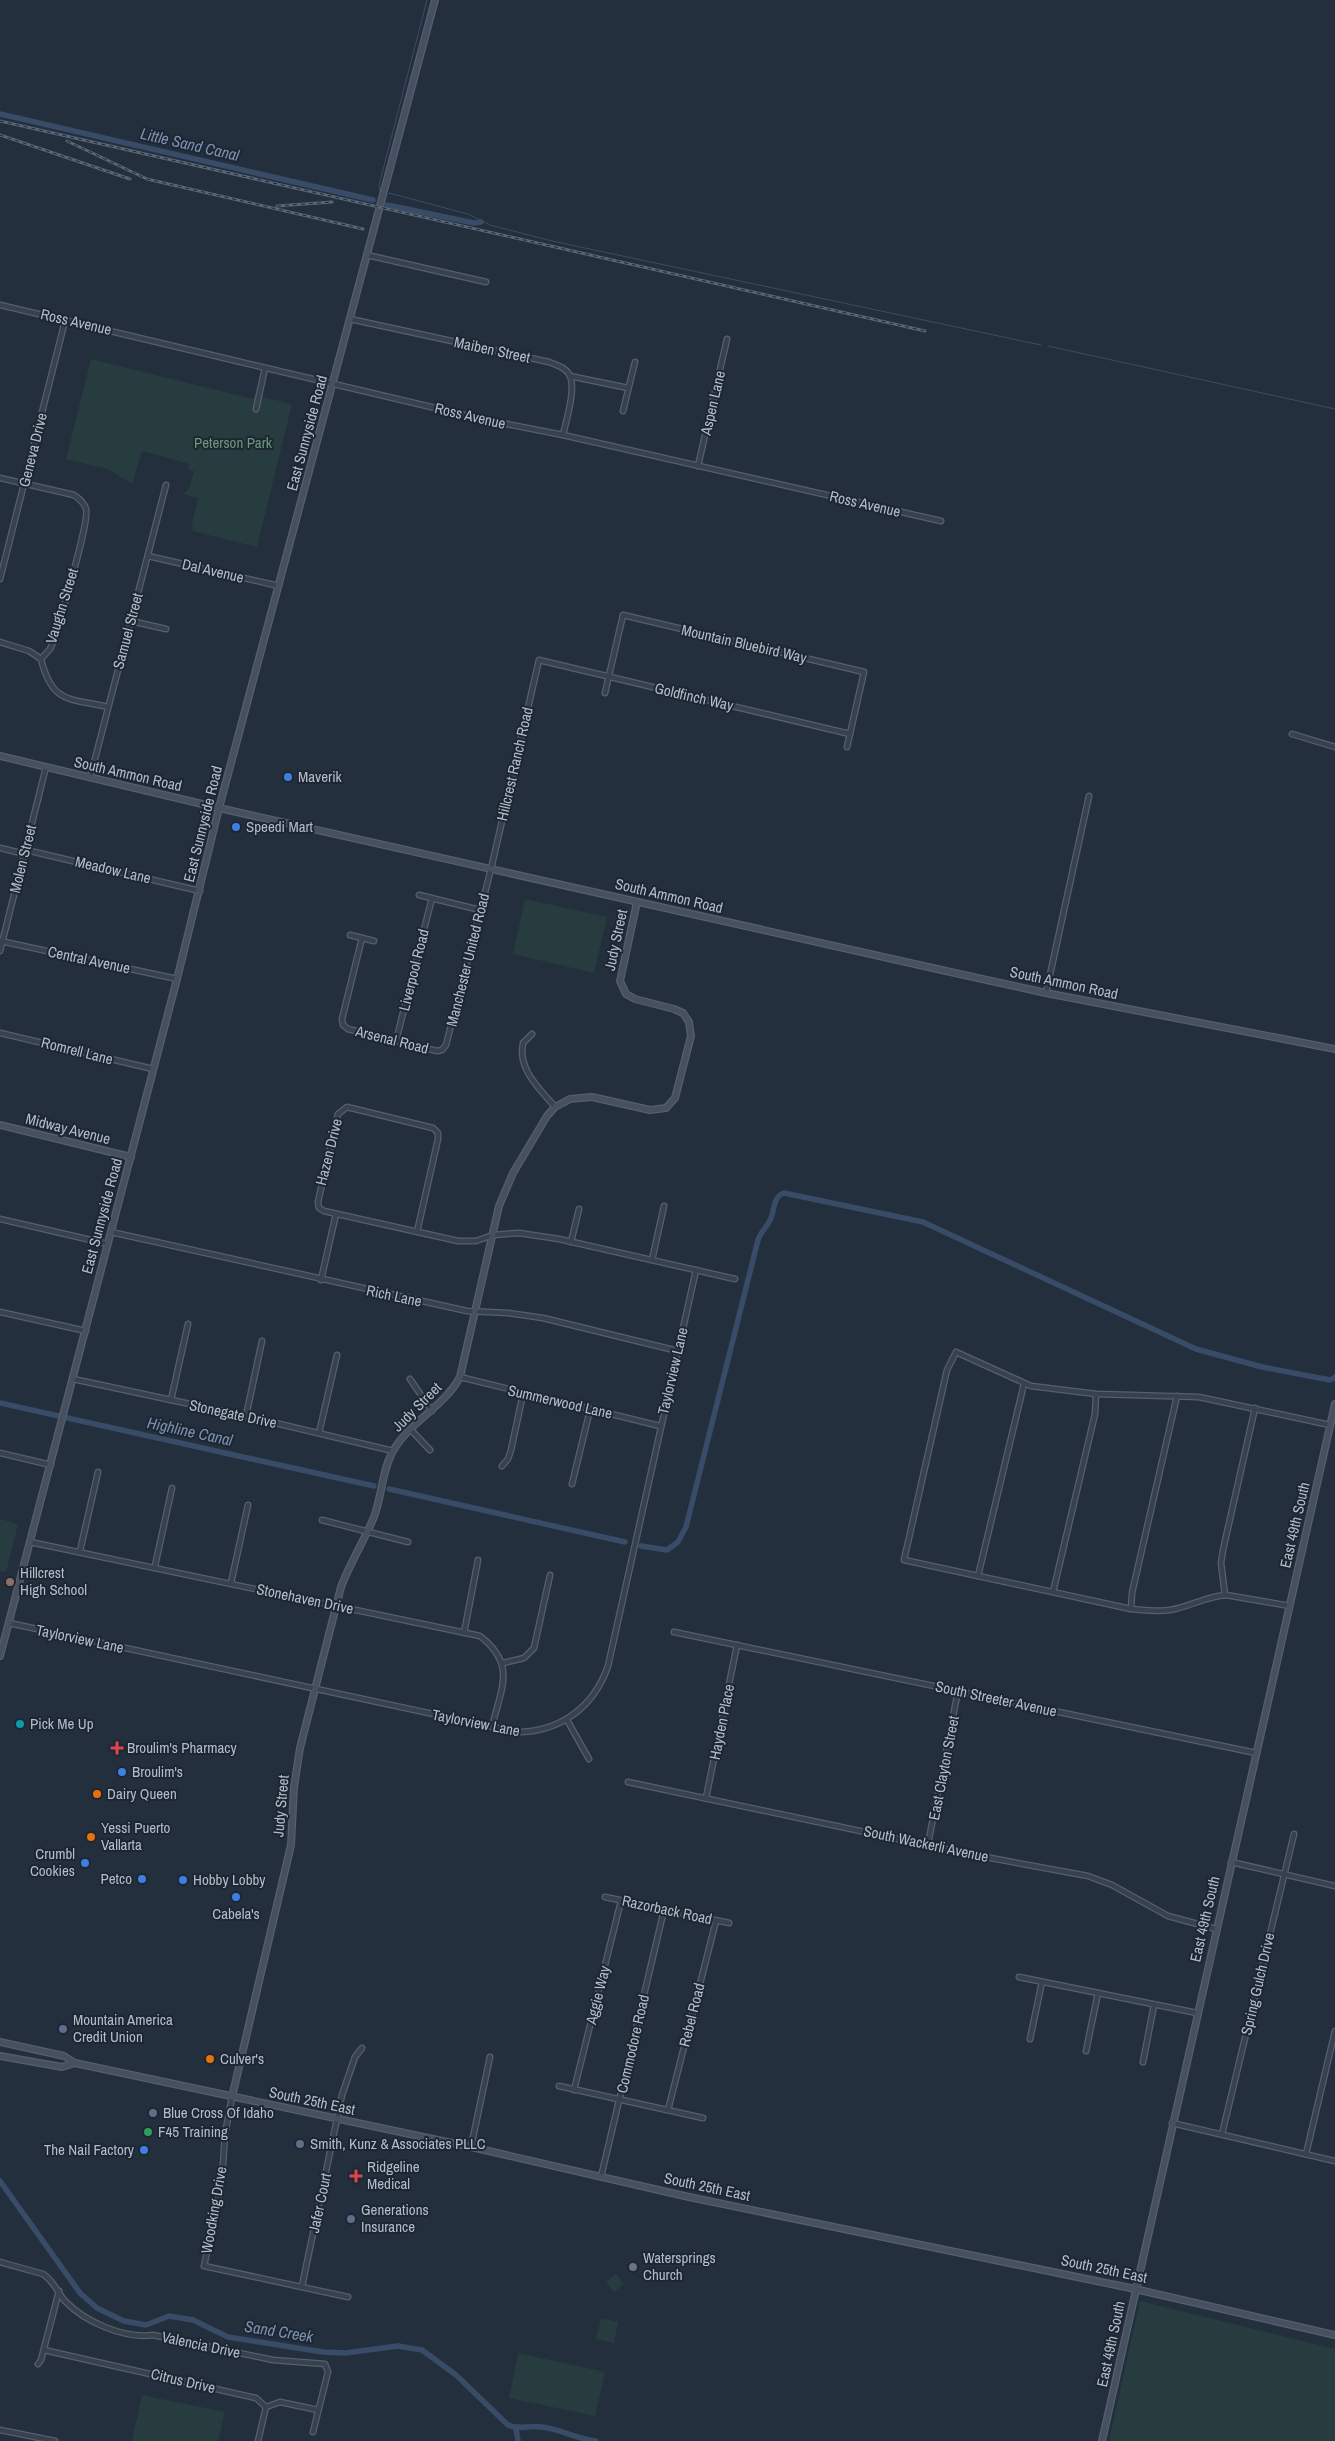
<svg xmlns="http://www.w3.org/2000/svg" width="1335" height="2441" font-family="'Archivo Narrow',sans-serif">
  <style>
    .green { fill: #263c3f }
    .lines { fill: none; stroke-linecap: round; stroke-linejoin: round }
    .stream { stroke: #394c67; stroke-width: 1 }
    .canal { stroke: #394c67; stroke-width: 5.5 }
    .street-casing { stroke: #565f6c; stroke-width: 7 }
    .secondary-casing { stroke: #565f6c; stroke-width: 8 }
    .street { stroke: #38414e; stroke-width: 4.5 }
    .secondary { stroke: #465061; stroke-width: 5.5 }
    .rail-casing { stroke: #5a6575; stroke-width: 3 }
    .rail { stroke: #1d2633; stroke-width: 1; stroke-dasharray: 4; stroke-linecap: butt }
    .shop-dot { fill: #3f7fe0; stroke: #1d2633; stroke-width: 2 }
    .education-dot { fill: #8d6e63; stroke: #1d2633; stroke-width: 2 }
    .culture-dot { fill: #0f9aa8; stroke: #1d2633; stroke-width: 2 }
    .health-dot { fill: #e0444e; stroke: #1d2633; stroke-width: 2 }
    .food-dot { fill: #e8710a; stroke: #1d2633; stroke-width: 2 }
    .service-dot { fill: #5c6f8a; stroke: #1d2633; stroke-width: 2 }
    .leisure-dot { fill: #2e9e5b; stroke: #1d2633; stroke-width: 2 }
    .worship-dot { fill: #6b7280; stroke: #1d2633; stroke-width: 2 }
    .labels { text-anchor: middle; stroke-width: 4; stroke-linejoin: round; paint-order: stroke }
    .street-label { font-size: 15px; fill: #b4bcc9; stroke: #1d2633 }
    .park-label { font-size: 15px; fill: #6b9a76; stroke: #1d2633 }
    .poi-label { font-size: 15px; fill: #b4bcc9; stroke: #1d2633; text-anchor: start }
    .water-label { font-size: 16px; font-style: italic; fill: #7c92b1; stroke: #1d2633 }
  </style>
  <rect width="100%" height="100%" fill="#242f3e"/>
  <g class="green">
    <polygon points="91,359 253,399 255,395 292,404 257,547 193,531 192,524 198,498 183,494 189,488 194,471 188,469 189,464 142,451 132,484 108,469 66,459"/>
    <polygon points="525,899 607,917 594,973 513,954"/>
    <polygon points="0,1519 18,1524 6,1572 0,1571"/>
    <polygon points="616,2274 624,2284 614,2292 606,2282"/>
    <polygon points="1140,2301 1335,2349 1335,2441 1109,2441"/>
    <polygon points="601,2318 618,2322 614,2343 596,2339"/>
    <polygon points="518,2353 605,2372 595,2416 509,2398"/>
    <polygon points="142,2395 225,2412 218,2441 132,2441"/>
  </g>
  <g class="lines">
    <g class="stream">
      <polyline points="380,191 379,185 427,0"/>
      <polyline points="389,193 468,214 490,225 552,241 1041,345"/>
      <polyline points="1048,346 1335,409"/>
    </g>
    <g class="canal">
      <polyline points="0,114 373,200"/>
      <polyline points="387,205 474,223 481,222"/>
      <polyline points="0,1403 374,1486"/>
      <polyline points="389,1489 625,1542"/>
      <path d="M641 1546 667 1550 678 1542 686 1527 758 1240C761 1231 768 1226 771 1218 775 1208 773 1197 784 1193L923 1222 1196 1349 1262 1367 1330 1380 1335 1377"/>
      <path d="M0 2181 80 2293 97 2308 124 2321 146 2325 169 2316 193 2320 228 2337 323 2352 345 2353 398 2346 422 2350 456 2375 508 2425C518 2430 529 2425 542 2427 560 2429 577 2439 596 2441"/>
      <polyline points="516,2429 518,2441"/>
    </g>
    <g class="street-casing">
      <g id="street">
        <polyline points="367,255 486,282"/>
        <polyline points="0,305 486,420 563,435 941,521"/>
        <path d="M350 319 549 362C556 365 565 367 569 374 577 387 566 421 563 435"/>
        <polyline points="570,376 628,388"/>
        <polyline points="256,409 265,368"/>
        <polyline points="623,411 635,362"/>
        <polyline points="698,466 727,339"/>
        <path d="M0 478 74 495C79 499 84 502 86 509 90 521 60 619 55 638L50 649 41 659C52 704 69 698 108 707"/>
        <polyline points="148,556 279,586"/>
        <polyline points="0,579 65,321"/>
        <polyline points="131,621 166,629"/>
        <polyline points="0,642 29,651 41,659"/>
        <polyline points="605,693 623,615 864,672 847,747"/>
        <polyline points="1292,734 1335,747"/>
        <polyline points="90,778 166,485"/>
        <polyline points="0,848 25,854"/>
        <polyline points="26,850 200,891"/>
        <polyline points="419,895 480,910"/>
        <polyline points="350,935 374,941"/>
        <polyline points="362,938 342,1019 343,1025 348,1029 437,1051 442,1050 446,1045 491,869 539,660 850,734"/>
        <polyline points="0,941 177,979"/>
        <polyline points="0,951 46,767"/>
        <polyline points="1046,993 1089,796"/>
        <polyline points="0,1033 153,1069"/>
        <path d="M532 1034 523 1043C517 1069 540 1089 555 1107"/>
        <polyline points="396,1041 432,898"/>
        <polyline points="0,1219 108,1244"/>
        <polyline points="111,1232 467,1311 508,1313 543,1318 678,1351"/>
        <polyline points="417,1232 438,1139 438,1133 433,1128 347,1107 338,1114 318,1202 319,1208 324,1211 458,1241 476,1241 493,1235 519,1233 559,1239 735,1279"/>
        <polyline points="571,1242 579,1209"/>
        <polyline points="652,1260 664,1206"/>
        <polyline points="321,1280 336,1214"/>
        <polyline points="0,1312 86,1331"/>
        <polyline points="460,1377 660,1426"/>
        <polyline points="73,1379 246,1416 393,1451"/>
        <polyline points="410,1379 432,1411"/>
        <polyline points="171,1400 188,1324"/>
        <polyline points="246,1416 262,1341"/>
        <polyline points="411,1430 430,1450"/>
        <polyline points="319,1433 337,1355"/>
        <polyline points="0,1453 51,1465"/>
        <polyline points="502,1466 508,1459 511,1450 523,1394"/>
        <polyline points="572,1484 590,1410"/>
        <polyline points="322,1520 408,1542"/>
        <path d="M30 1542 480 1636C517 1665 501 1688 492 1727"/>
        <polyline points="80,1551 98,1472"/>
        <polyline points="155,1566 172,1488"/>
        <polyline points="978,1576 1024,1384"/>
        <polyline points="231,1583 248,1505"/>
        <polyline points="1053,1592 1095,1414 1096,1394"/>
        <polyline points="1225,1595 1221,1563 1223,1550 1255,1408"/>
        <path d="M1290 1606 1226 1595C1207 1596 1189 1607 1170 1610 1157 1612 1144 1610 1131 1609L904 1560 947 1370 956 1352 1031 1386 1096 1394 1199 1397 1330 1425"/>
        <polyline points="1131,1609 1132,1593 1177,1396"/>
        <path d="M9 1623 517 1732C560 1732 594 1707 608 1666L696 1270"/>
        <polyline points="674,1632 1256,1753"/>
        <polyline points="464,1633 478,1560"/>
        <polyline points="503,1663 524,1658 534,1648 550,1575"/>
        <polyline points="567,1720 589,1759"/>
        <polyline points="628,1782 969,1854 1088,1876 1112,1885 1168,1916 1216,1929"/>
        <polyline points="706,1798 737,1645"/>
        <polyline points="928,1844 958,1691"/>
        <polyline points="1231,1862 1335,1886"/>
        <polyline points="605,1897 729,1923"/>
        <polyline points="1019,1977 1197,2013"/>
        <polyline points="1030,2039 1042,1982"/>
        <polyline points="1086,2051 1098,1993"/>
        <polyline points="1143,2062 1154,2005"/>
        <polyline points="559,2086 703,2118"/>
        <polyline points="574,2090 621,1901"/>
        <polyline points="232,2097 225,2134 222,2181 204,2266 348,2297"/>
        <polyline points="668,2110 716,1921"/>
        <polyline points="1172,2123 1335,2161"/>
        <polyline points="1222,2134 1294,1834"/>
        <polyline points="471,2147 490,2057"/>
        <polyline points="1306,2154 1335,2031"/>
        <polyline points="601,2177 664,1910"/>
        <path d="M0 2262 43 2274C54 2281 57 2292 65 2301 85 2322 124 2339 153 2335L273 2360 325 2364 328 2372 313 2432"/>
        <polyline points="302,2286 342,2095 355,2057 362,2048"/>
        <polyline points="44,2350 256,2398 266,2407 280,2402 318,2410"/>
        <polyline points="38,2364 41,2360 59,2291"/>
        <polyline points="0,2430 55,2441"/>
        <polyline points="258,2441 266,2407"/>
      </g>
    </g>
    <g class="secondary-casing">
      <g id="secondary">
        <polyline points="0,756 219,808 946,971 1046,993 1335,1049"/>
        <polyline points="0,1125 131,1157"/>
        <polyline points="0,1656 177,979 219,808 435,0"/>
        <polyline points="0,2042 64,2056 75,2063 471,2147 689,2197 1135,2289 1335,2335"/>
        <polyline points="0,2056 62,2067 75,2063"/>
        <path d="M232 2097 291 1845 294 1787 300 1748 341 1587C350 1563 364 1541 374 1517 382 1496 382 1470 393 1451 410 1421 444 1407 460 1377L499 1206 513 1173 547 1116 555 1107 570 1099 592 1097 650 1110 666 1108 675 1098 691 1036 689 1022 683 1013 674 1009 635 999 626 994 620 981 637 902"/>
        <polyline points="1102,2441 1335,1404"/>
      </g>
    </g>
    <use href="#street" class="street"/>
    <use href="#secondary" class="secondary"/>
    <g class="rail-casing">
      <g id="rail">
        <polyline points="0,121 925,331"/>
        <polyline points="0,135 130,179"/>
        <polyline points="67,141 147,179 363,229"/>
        <polyline points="277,206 332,202"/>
      </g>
    </g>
    <use href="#rail" class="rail"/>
  </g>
  <g class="shop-dot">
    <circle cx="288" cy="777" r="5"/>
    <circle cx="236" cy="827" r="5"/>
    <circle cx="122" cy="1772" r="5"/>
    <circle cx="85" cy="1863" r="5"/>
    <circle cx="142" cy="1879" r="5"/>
    <circle cx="183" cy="1880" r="5"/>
    <circle cx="236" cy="1897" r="5"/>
    <circle cx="144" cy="2150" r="5"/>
  </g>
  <circle class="education-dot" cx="10" cy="1582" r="5"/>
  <circle class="culture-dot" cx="20" cy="1724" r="5"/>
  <g class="health-dot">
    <path d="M114.5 1740.5h5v5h5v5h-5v5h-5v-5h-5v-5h5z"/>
    <path d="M353.5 2168.5h5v5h5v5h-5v5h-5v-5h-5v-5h5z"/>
  </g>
  <g class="food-dot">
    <circle cx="97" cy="1794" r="5"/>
    <circle cx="91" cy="1837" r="5"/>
    <circle cx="210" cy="2059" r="5"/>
  </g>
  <g class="service-dot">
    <circle cx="63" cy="2029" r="5"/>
    <circle cx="153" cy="2113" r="5"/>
    <circle cx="300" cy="2144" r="5"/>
    <circle cx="351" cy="2219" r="5"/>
  </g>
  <circle class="leisure-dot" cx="148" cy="2132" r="5"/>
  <circle class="worship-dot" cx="633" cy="2267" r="5"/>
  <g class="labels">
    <g class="street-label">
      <text transform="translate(76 322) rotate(13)" y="5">Ross Avenue</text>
      <text transform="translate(492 350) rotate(12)" y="5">Maiben Street</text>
      <text transform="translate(713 403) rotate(-77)" y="5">Aspen Lane</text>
      <text transform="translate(470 416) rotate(13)" y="5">Ross Avenue</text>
      <text transform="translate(307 433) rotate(-75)" y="5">East Sunnyside Road</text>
      <text transform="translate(33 450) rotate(-76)" y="5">Geneva Drive</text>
      <text transform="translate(865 504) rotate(13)" y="5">Ross Avenue</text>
      <text transform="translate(213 571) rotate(13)" y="5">Dal Avenue</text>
      <text transform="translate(62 606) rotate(-73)" y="5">Vaughn Street</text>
      <text transform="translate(128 631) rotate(-75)" y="5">Samuel Street</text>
      <text transform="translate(744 644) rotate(13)" y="5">Mountain Bluebird Way</text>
      <text transform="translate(694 697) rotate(13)" y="5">Goldfinch Way</text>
      <text transform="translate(515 764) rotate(-77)" y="5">Hillcrest Ranch Road</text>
      <text transform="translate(128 774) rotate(13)" y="5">South Ammon Road</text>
      <text transform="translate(203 824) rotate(-76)" y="5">East Sunnyside Road</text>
      <text transform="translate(23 859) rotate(-76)" y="5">Molen Street</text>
      <text transform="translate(113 870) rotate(13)" y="5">Meadow Lane</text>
      <text transform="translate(669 896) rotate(13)" y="5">South Ammon Road</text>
      <text transform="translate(616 940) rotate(-78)" y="5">Judy Street</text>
      <text transform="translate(89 960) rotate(12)" y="5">Central Avenue</text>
      <text transform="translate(468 960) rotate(-76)" y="5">Manchester United Road</text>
      <text transform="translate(414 970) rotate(-76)" y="5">Liverpool Road</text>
      <text transform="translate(1064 983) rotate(12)" y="5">South Ammon Road</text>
      <text transform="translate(392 1040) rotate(14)" y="5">Arsenal Road</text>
      <text transform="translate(77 1051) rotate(14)" y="5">Romrell Lane</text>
      <text transform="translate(68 1129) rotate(14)" y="5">Midway Avenue</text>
      <text transform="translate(329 1152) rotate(-76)" y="5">Hazen Drive</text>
      <text transform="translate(102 1216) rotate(-75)" y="5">East Sunnyside Road</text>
      <text transform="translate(394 1296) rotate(12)" y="5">Rich Lane</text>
      <text transform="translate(673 1371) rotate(-77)" y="5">Taylorview Lane</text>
      <text transform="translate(560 1402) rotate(13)" y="5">Summerwood Lane</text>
      <text transform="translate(417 1407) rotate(-45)" y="5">Judy Street</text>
      <text transform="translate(233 1414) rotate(12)" y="5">Stonegate Drive</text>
      <text transform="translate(1295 1525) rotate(-77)" y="5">East 49th South</text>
      <text transform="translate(305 1599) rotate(12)" y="5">Stonehaven Drive</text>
      <text transform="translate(80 1639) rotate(12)" y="5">Taylorview Lane</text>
      <text transform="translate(996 1699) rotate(12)" y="5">South Streeter Avenue</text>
      <text transform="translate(722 1722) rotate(-79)" y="5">Hayden Place</text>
      <text transform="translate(476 1723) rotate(11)" y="5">Taylorview Lane</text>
      <text transform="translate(944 1768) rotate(-79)" y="5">East Clayton Street</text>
      <text transform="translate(281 1806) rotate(-85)" y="5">Judy Street</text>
      <text transform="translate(926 1844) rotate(12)" y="5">South Wackerli Avenue</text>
      <text transform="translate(667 1910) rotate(12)" y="5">Razorback Road</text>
      <text transform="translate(1205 1919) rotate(-77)" y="5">East 49th South</text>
      <text transform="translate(1258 1984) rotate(-77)" y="5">Spring Gulch Drive</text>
      <text transform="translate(598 1995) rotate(-76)" y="5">Aggie Way</text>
      <text transform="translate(692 2015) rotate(-76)" y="5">Rebel Road</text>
      <text transform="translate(633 2044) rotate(-77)" y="5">Commodore Road</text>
      <text transform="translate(312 2101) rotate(12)" y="5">South 25th East</text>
      <text transform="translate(707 2187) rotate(12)" y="5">South 25th East</text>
      <text transform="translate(320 2203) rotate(-78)" y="5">Jafer Court</text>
      <text transform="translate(214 2210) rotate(-80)" y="5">Woodking Drive</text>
      <text transform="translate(1104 2269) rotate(12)" y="5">South 25th East</text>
      <text transform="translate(1111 2344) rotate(-78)" y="5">East 49th South</text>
      <text transform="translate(201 2345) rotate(12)" y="5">Valencia Drive</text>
      <text transform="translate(183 2381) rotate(13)" y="5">Citrus Drive</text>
    </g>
    <g class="park-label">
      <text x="233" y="448">Peterson Park</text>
    </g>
    <g class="poi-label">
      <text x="298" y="782">Maverik</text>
      <text x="246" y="832">Speedi Mart</text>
      <text x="20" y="1578">Hillcrest<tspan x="20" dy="17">High School</tspan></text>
      <text x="30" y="1729">Pick Me Up</text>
      <text x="127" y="1753">Broulim's Pharmacy</text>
      <text x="132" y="1777">Broulim's</text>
      <text x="107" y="1799">Dairy Queen</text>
      <text x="101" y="1833">Yessi Puerto<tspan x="101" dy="17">Vallarta</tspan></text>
      <text x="75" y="1859" text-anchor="end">Crumbl<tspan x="75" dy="17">Cookies</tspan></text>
      <text x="132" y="1884" text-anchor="end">Petco</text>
      <text x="193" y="1885">Hobby Lobby</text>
      <text x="236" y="1919" text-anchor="middle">Cabela's</text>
      <text x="73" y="2025">Mountain America<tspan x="73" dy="17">Credit Union</tspan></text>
      <text x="220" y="2064">Culver's</text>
      <text x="163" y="2118">Blue Cross Of Idaho</text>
      <text x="158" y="2137">F45 Training</text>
      <text x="310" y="2149">Smith, Kunz &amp; Associates PLLC</text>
      <text x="134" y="2155" text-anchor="end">The Nail Factory</text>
      <text x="367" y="2172">Ridgeline<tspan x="367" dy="17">Medical</tspan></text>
      <text x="361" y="2215">Generations<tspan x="361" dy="17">Insurance</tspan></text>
      <text x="643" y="2263">Watersprings<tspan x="643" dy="17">Church</tspan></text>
    </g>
    <g class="water-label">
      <text transform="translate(190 144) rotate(13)" y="6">Little Sand Canal</text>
      <text transform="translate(190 1431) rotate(12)" y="6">Highline Canal</text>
      <text transform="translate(279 2331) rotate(9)" y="6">Sand Creek</text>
    </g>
  </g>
</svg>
